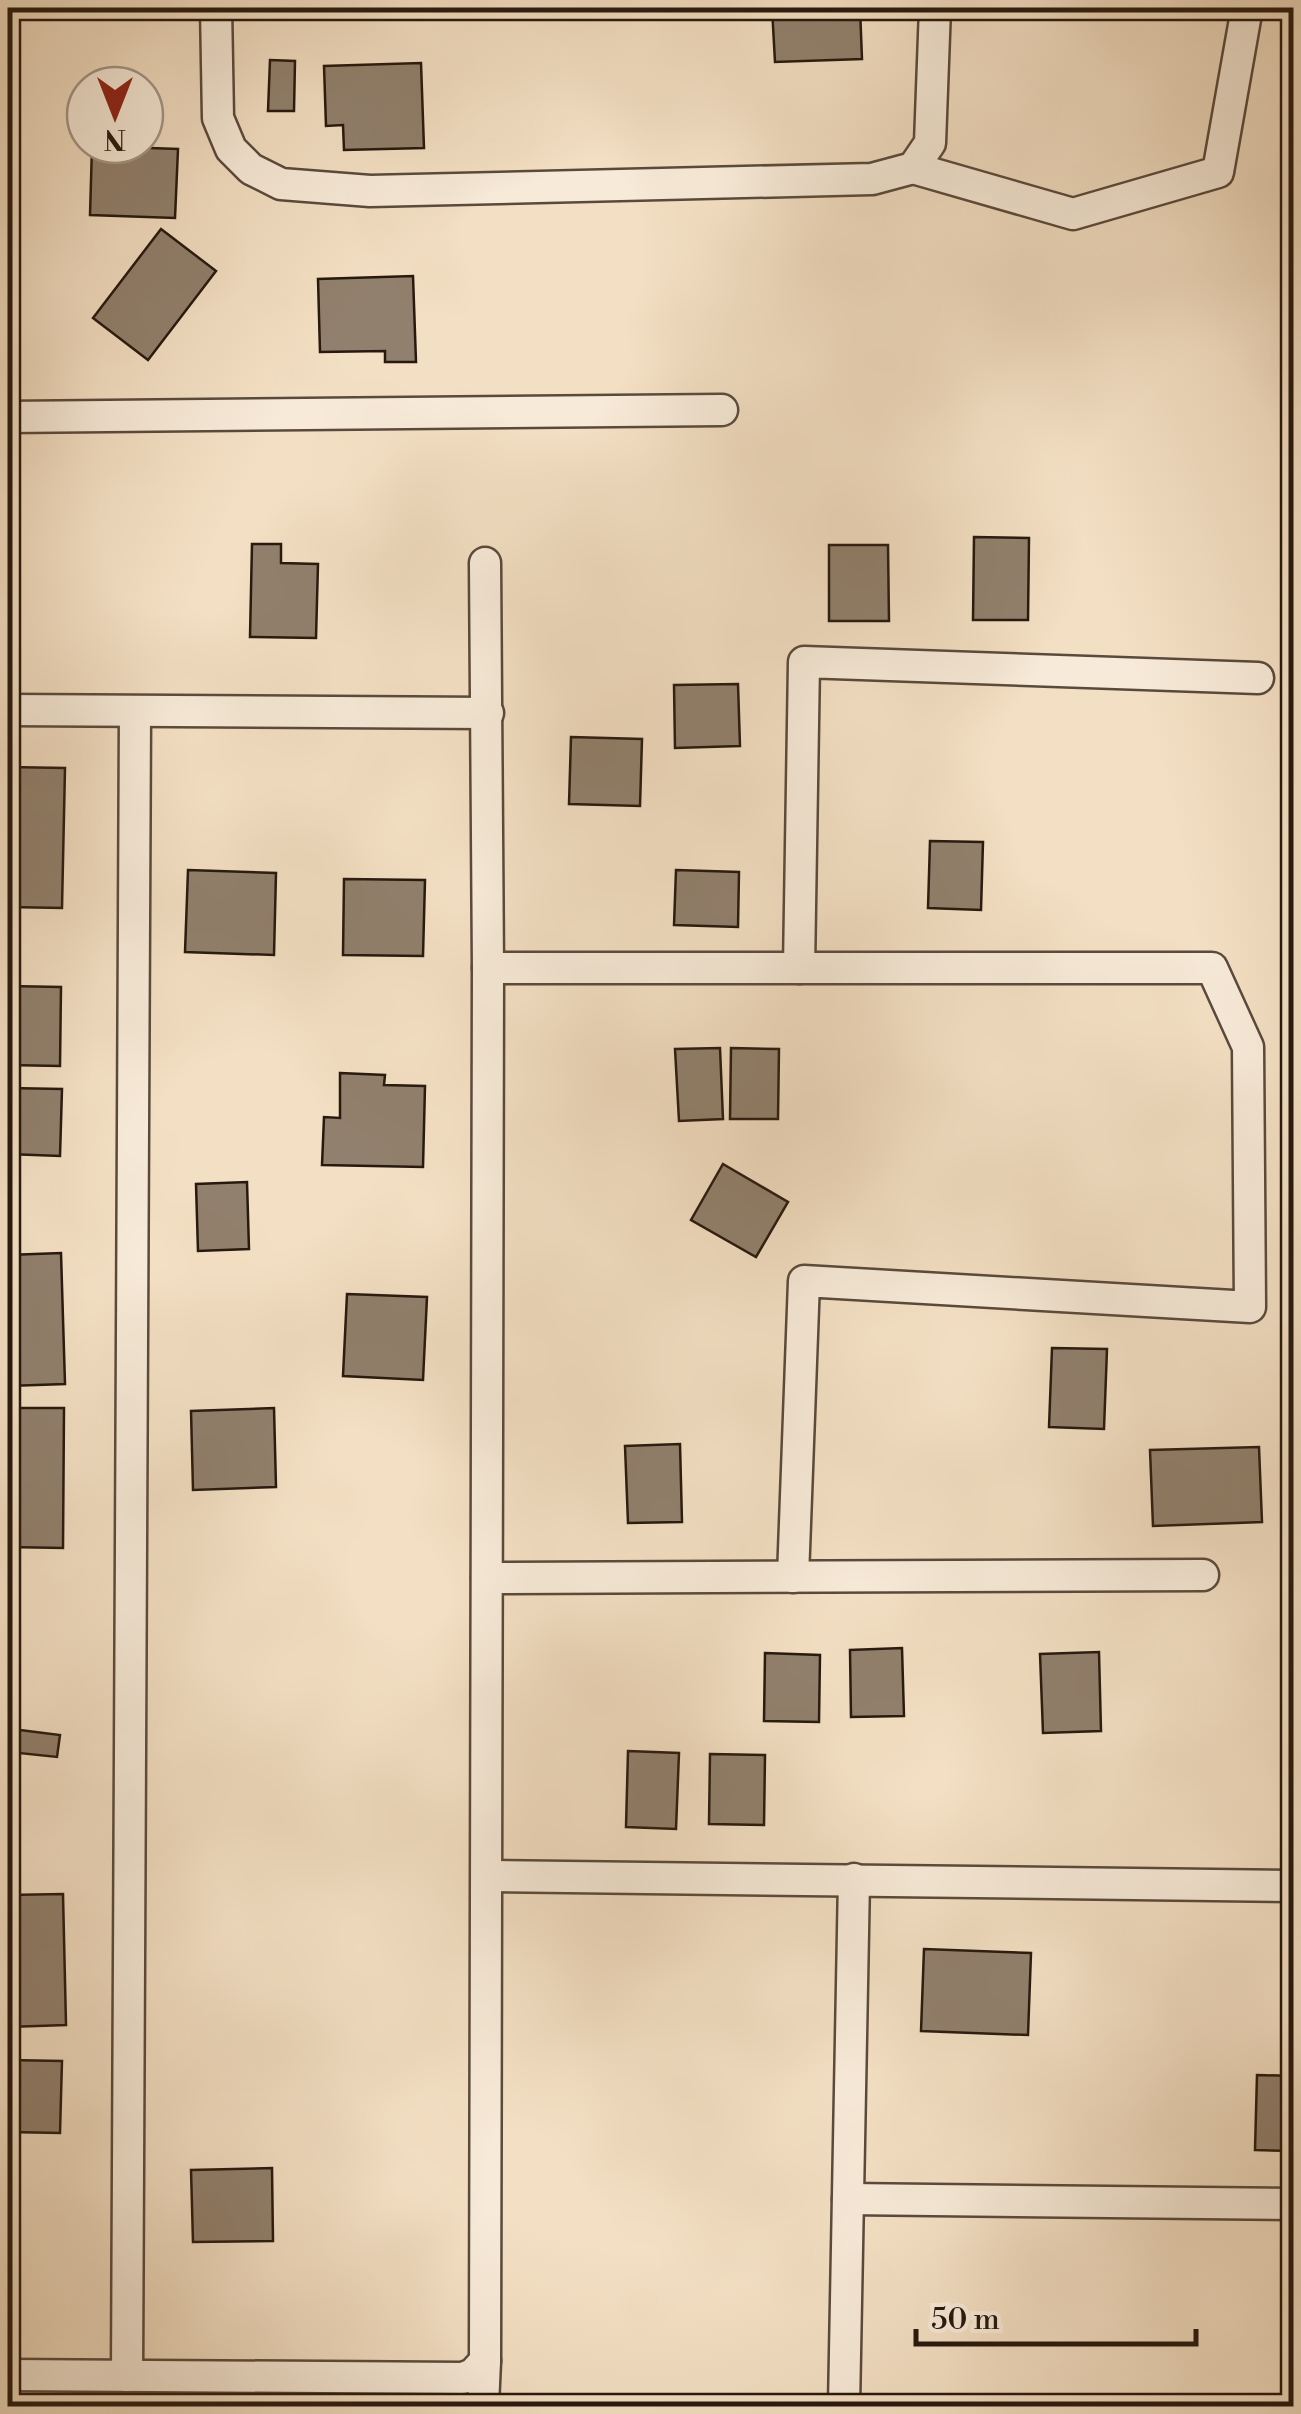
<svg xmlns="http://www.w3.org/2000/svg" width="1301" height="2414" font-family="'Libre Bodoni',serif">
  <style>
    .building { fill: #91806d; stroke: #27190f; stroke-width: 2.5 }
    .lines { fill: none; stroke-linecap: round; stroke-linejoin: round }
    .minor-casing { stroke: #5a4a3c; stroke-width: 35 }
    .minor { stroke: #f7ead8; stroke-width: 30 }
  </style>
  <rect width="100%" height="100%" fill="#f3dfc3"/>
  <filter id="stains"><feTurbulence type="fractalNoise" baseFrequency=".002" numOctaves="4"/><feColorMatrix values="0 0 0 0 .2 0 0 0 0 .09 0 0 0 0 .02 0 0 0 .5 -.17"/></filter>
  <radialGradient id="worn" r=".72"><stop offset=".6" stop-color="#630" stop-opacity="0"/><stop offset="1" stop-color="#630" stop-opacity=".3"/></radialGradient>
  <g class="building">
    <polygon points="772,8 860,8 862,59 775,62"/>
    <polygon points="270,60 295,61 294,111 268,111"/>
    <polygon points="421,63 424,148 344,150 343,125 326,126 324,66"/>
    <polygon points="92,146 178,149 175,218 90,215"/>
    <polygon points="161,229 216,271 148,360 93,318"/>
    <polygon points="413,276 416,362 385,362 385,351 320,352 318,279"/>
    <polygon points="974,537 1029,538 1028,620 973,620"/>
    <polygon points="252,544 281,544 281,563 318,564 316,638 250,637"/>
    <polygon points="829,545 888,545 889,621 829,621"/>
    <polygon points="738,684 740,746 675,748 674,685"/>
    <polygon points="571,737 642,739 640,806 569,804"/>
    <polygon points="8,767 65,768 62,908 8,907"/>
    <polygon points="930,841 983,842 981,910 928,908"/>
    <polygon points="188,870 276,873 274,955 185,952"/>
    <polygon points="676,870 739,872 738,927 674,925"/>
    <polygon points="344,879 425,880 423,956 343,955"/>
    <polygon points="8,986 61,987 60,1066 8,1065"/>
    <polygon points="720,1048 723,1119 679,1121 675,1049"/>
    <polygon points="731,1048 779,1049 778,1119 730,1119"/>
    <polygon points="340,1073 385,1075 384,1085 425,1086 423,1167 322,1165 324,1117 340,1118"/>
    <polygon points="8,1088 62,1089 60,1156 8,1154"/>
    <polygon points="723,1164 788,1202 756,1257 691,1220"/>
    <polygon points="247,1182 249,1249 198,1251 196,1184"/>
    <polygon points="61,1253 65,1384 8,1386 8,1255"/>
    <polygon points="347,1294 427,1297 423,1380 343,1376"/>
    <polygon points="1052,1348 1107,1349 1104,1429 1049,1427"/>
    <polygon points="8,1408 64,1408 63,1548 8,1547"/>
    <polygon points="274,1408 276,1487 193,1490 191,1411"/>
    <polygon points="680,1444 682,1522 628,1523 625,1446"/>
    <polygon points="1259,1447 1262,1522 1153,1526 1150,1450"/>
    <polygon points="902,1648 904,1716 851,1717 850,1650"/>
    <polygon points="1099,1652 1101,1731 1043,1733 1040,1654"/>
    <polygon points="765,1653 820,1655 819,1722 764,1721"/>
    <polygon points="12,1729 60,1735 57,1757 9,1752"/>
    <polygon points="628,1751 679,1753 676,1829 626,1827"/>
    <polygon points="710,1754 765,1755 764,1825 709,1824"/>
    <polygon points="63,1894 66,2025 8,2027 8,1895"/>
    <polygon points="924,1949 1031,1953 1028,2035 921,2031"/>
    <polygon points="8,2060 62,2061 60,2133 8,2132"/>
    <polygon points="1257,2075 1294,2076 1294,2151 1255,2150"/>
    <polygon points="272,2168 273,2241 193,2242 191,2170"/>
  </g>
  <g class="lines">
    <g class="minor-casing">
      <g id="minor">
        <polyline points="216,8 218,118 231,149 251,169 281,184 370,191 872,179 913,168 930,143 935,8"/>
        <polyline points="913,168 1073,214 1218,172 1247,8"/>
        <polyline points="8,417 722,410"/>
        <polyline points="8,710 488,713"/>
        <polyline points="488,968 1212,968 1248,1047 1250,1307 804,1281 793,1577"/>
        <polyline points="799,968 804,662 1258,678"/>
        <polyline points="487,1578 1203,1575"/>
        <polyline points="487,1876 1294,1886"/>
        <polyline points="848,2199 1294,2204"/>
        <polyline points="8,2375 463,2378 473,2374 485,2361 488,968 485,563"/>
        <polyline points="127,2376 135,712"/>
        <polyline points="483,2406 485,2361"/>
        <polyline points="844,2406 854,1879"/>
      </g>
    </g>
    <use href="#minor" class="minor"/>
  </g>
  <rect width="1301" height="2414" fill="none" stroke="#f3dfc3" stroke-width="40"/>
  <rect x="10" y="10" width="1281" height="2394" fill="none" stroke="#27190f" stroke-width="5"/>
  <rect x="20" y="20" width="1261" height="2374" fill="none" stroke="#27190f" stroke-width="2.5"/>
  <g transform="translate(115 115) rotate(180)"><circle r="48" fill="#f7ead8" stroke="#a49688" stroke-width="2.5"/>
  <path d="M0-8L18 38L0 25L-18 38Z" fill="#8f2418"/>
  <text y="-15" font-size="28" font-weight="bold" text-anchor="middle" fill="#27190f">N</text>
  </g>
  <path d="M916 2329v15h280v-15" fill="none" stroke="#27190f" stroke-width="5"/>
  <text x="931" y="2329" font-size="30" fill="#27190f" stroke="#f7ead8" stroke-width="8" paint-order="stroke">50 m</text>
  <rect width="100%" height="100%" filter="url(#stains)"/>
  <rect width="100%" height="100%" fill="url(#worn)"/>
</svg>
